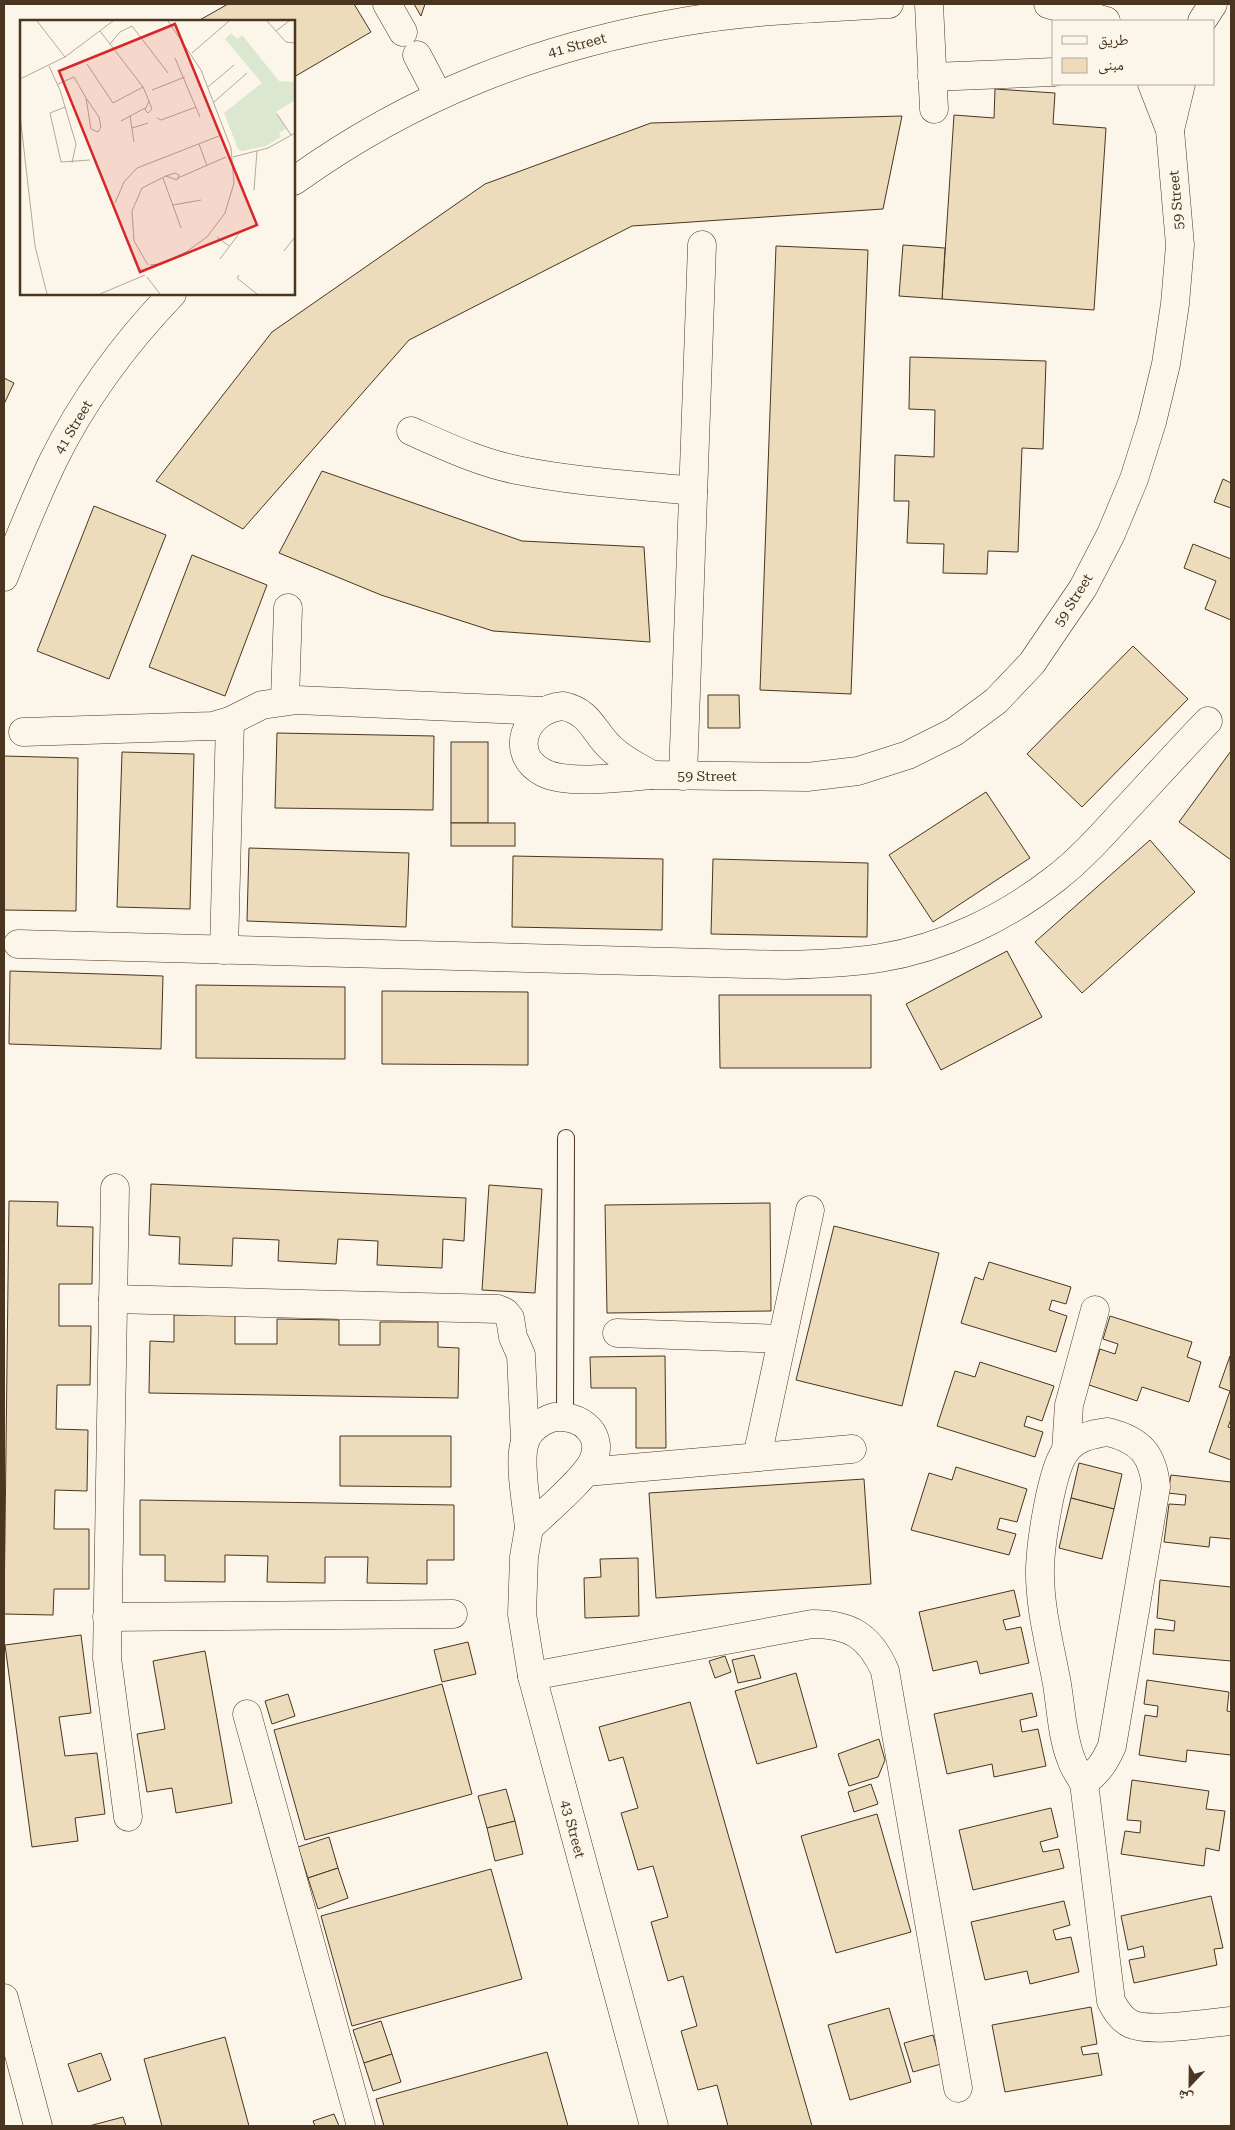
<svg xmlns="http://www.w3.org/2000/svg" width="1235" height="2130" font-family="'Roboto Serif','Noto Naskh Arabic',serif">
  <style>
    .building { fill: #ecdcbc; stroke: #4a3520 }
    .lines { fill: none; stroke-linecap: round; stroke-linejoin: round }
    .service-casing { stroke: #4a3520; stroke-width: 18 }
    .minor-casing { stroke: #4a3520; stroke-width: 29 }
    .service { stroke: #fbf6e9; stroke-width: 16 }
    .minor { stroke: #fbf6e9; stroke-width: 28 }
    .labels { text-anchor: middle; stroke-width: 4; stroke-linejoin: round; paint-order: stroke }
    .street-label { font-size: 14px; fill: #4a3520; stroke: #fbf6e9 }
    .inset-road { fill: none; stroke: #b4a999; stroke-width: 1 }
    .view { fill: #d62828; fill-opacity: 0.15; stroke: #d62828; stroke-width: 2.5 }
    .inset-edge { fill: none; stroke: #4a3520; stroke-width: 2.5 }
  </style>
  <rect width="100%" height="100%" fill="#fbf6e9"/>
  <g class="building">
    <polygon points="228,4 354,4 371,32 294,77 294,21 198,21"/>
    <polygon points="414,4 425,4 421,16"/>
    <polygon points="995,89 1055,93 1053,124 1106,128 1094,310 942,299 954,115 994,118"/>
    <polygon points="902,116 883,209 632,226 409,340 243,529 156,481 272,332 485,184 651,123"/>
    <polygon points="903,245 945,248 942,299 899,296"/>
    <polygon points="776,246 868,250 851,694 760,690"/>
    <polygon points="910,357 1046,361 1043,449 1022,448 1018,552 988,551 987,574 943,573 944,544 907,543 909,501 894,501 895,455 934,457 935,410 909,409"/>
    <polygon points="4,378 14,383 4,404"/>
    <polygon points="322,471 522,541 644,547 650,642 493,631 381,595 279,553"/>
    <polygon points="1223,479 1231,483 1231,508 1214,502"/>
    <polygon points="94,506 166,535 109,679 37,651"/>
    <polygon points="1193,544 1231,559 1231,620 1205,609 1216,581 1184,568"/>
    <polygon points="192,555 267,585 225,696 149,667"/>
    <polygon points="1133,646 1188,699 1082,807 1027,754"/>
    <polygon points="708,695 739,695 740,728 708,728"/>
    <polygon points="277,733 434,736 433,810 275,808"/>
    <rect x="451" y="742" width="37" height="81"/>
    <polygon points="1231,751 1231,860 1179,822"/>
    <polygon points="122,752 194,754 190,909 117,907"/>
    <polygon points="4,756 78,758 76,911 4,910"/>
    <polygon points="986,792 1030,858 933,922 889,855"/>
    <rect x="451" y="823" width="64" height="23"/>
    <polygon points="1150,840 1195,892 1082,993 1035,942"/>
    <polygon points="249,848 409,853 406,927 247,921"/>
    <polygon points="513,856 663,859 662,930 512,927"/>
    <polygon points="713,859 868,863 867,937 711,934"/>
    <polygon points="1007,951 1042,1017 941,1070 906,1004"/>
    <polygon points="10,971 163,976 161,1049 9,1044"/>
    <polygon points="196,985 345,987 345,1059 196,1058"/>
    <polygon points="382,991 528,992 528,1065 382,1064"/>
    <polygon points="719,995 871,995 871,1068 720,1068"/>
    <polygon points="151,1184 466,1198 464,1241 443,1239 442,1268 377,1265 378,1241 338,1239 336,1264 278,1261 279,1240 233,1238 232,1266 179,1264 180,1237 149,1235"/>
    <polygon points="489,1185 542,1189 535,1293 482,1290"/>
    <polygon points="9,1201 58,1202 57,1226 93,1227 92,1284 59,1284 59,1326 91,1326 90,1385 57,1385 56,1429 88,1430 87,1491 55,1490 54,1529 89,1529 89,1589 54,1589 53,1615 4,1614"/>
    <polygon points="770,1203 771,1311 607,1313 605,1205"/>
    <polygon points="834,1226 939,1253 902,1406 796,1380"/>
    <polygon points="989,1262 1071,1287 1066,1304 1052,1300 1049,1310 1067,1316 1056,1352 961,1323 975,1277 983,1280"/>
    <polygon points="174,1315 235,1315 235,1344 277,1344 277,1319 339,1320 339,1345 380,1345 380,1322 438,1322 438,1347 459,1348 458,1398 149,1393 150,1341 174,1342"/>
    <polygon points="1110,1316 1192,1342 1187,1357 1201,1362 1189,1402 1142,1387 1137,1401 1089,1385 1100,1349 1115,1354 1118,1344 1103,1339"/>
    <polygon points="665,1356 666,1448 636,1448 636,1388 591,1388 590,1357"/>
    <polygon points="1230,1356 1231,1419 1228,1427 1231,1428 1231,1460 1209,1452 1230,1391 1219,1387"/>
    <polygon points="980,1362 1054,1386 1042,1421 1027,1416 1024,1426 1043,1432 1035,1457 937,1426 955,1371 975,1377"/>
    <polygon points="340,1436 451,1436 451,1487 340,1486"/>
    <polygon points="1079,1463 1122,1474 1114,1509 1071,1498"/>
    <polygon points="956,1467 1027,1489 1017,1522 1000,1518 997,1529 1016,1534 1009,1555 911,1530 929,1473 952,1480"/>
    <polygon points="1171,1475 1231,1482 1231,1539 1210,1537 1209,1547 1164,1542 1169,1504 1185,1505 1186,1495 1168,1493"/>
    <polygon points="864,1479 871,1584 656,1598 649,1493"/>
    <polygon points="1071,1498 1114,1509 1102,1559 1059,1548"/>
    <polygon points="140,1500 454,1505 454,1560 427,1560 427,1584 367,1583 368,1557 325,1557 325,1583 267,1582 268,1556 225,1555 225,1582 165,1581 165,1555 140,1555"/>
    <polygon points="638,1558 639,1616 585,1618 584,1578 601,1577 600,1559"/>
    <polygon points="1160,1580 1231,1587 1231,1661 1153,1654 1155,1629 1174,1631 1175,1621 1157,1618"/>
    <polygon points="1014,1590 1020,1616 1003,1620 1006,1630 1021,1627 1029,1663 980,1674 977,1661 933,1671 919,1612"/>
    <polygon points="81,1635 91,1713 59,1717 65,1756 97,1753 105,1814 75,1818 78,1841 32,1847 5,1645"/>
    <polygon points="468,1642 476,1674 442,1682 434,1650"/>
    <polygon points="205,1651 232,1803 176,1813 172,1788 147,1792 137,1734 165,1729 153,1661"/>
    <polygon points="754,1655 761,1678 738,1683 732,1660"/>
    <polygon points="725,1656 731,1672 715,1678 709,1661"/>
    <polygon points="796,1673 817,1747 757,1764 735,1691"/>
    <polygon points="1147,1680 1229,1692 1227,1711 1231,1712 1231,1755 1187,1750 1186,1762 1139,1755 1145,1715 1157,1717 1158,1706 1144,1704"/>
    <polygon points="442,1684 472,1794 305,1840 274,1730"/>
    <polygon points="1032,1693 1037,1716 1020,1720 1022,1732 1038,1729 1046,1766 994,1777 992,1764 947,1774 934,1714"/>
    <polygon points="288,1694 295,1716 272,1724 265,1701"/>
    <polygon points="690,1702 812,2126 728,2126 717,2085 698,2090 681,2031 697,2026 683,1976 668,1981 651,1922 668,1917 653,1866 638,1870 621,1813 638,1808 623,1757 609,1761 599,1727"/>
    <polygon points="879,1739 885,1760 878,1777 849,1786 838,1754"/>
    <polygon points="1132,1780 1209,1791 1206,1809 1225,1811 1219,1851 1206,1848 1204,1866 1121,1854 1125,1831 1140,1833 1141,1821 1127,1820"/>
    <polygon points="871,1784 878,1804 854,1812 848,1792"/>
    <polygon points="506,1789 515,1821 487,1828 478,1796"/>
    <polygon points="1051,1808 1058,1837 1040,1842 1043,1852 1059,1849 1064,1868 973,1890 959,1830"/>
    <polygon points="877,1814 911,1932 836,1953 801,1836"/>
    <polygon points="515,1821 523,1854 495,1861 487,1828"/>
    <polygon points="329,1837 338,1868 308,1878 298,1847"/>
    <polygon points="338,1868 348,1898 318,1909 308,1878"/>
    <polygon points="491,1869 522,1979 352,2026 321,1916"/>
    <polygon points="1211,1896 1223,1948 1214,1949 1217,1965 1134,1983 1129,1960 1145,1957 1143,1946 1128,1950 1121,1916"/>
    <polygon points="1064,1901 1070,1925 1053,1930 1056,1940 1071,1937 1079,1972 1030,1984 1027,1971 985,1980 971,1922"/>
    <polygon points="1091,2007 1097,2044 1081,2047 1083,2055 1098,2053 1102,2075 1005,2092 992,2025"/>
    <polygon points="889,2008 911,2082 850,2100 828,2025"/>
    <polygon points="381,2021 392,2054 364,2063 353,2030"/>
    <polygon points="933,2035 941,2064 913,2072 904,2043"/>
    <polygon points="225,2037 249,2126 162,2126 144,2059"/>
    <polygon points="547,2052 568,2126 384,2126 376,2099"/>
    <polygon points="101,2053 111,2080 78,2092 68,2064"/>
    <polygon points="392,2054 401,2082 373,2091 364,2063"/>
    <polygon points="334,2114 339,2126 315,2126 313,2121"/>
    <polygon points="123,2117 126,2126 89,2126"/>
  </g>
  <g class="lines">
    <g class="service-casing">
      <polyline id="service" points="565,1417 566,1138"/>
    </g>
    <g class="minor-casing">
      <g id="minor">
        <polyline points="387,4 403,32"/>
        <polyline points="929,4 934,109"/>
        <polyline points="1048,4 1106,21"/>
        <polyline points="1202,21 1213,4"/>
        <polyline points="417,55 438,95"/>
        <polyline points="932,77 1054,72"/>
        <polyline points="1170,130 1181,84"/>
        <path d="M294 181C412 96 538 47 682 22 750 10 820 8 889 4"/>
        <path d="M411 431C447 447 483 464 522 471 578 482 636 485 693 491"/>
        <path d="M4 577C19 538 35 499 53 461 83 400 125 343 172 294"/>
        <polyline points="285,700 288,608"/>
        <path d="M563 706C591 712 593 732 612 749 623 760 639 767 652 775 623 777 568 785 544 773 507 754 525 709 563 706Z"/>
        <polyline points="23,732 213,726 230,721 262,705 297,700 542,711"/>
        <polyline points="652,775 807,777 858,771 908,755 954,732 996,701 1032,663 1083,588 1111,534 1134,479 1152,422 1166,364 1175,304 1180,245 1170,130 1152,84"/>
        <polyline points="683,776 702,245"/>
        <path d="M18 944 786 965C818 964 849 963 880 958 943 948 1005 918 1055 879 1081 859 1103 834 1125 810 1153 780 1180 750 1208 721"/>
        <polyline points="224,950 230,721"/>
        <polyline points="115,1188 107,1658 128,1817"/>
        <polyline points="113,1299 498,1309 505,1312 510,1318 513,1337 521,1355 525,1440"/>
        <polyline points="617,1333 782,1339"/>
        <path d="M554 1417C568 1417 579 1418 589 1429 597 1438 598 1450 593 1461 584 1480 545 1512 529 1528 527 1507 518 1461 525 1442 529 1429 542 1421 554 1417Z"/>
        <path d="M1108 1432C1140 1440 1153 1454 1156 1487L1112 1746C1105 1762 1098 1772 1084 1783 1079 1775 1074 1768 1071 1759 1062 1736 1061 1709 1057 1684 1050 1646 1039 1606 1040 1567 1041 1542 1051 1472 1065 1452 1075 1438 1091 1434 1108 1432Z"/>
        <polyline points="1066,1451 1069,1405 1095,1310"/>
        <polyline points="757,1457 810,1210"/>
        <polyline points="586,1472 852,1449"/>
        <polyline points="529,1528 524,1557 522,1614 532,1676 654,2126"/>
        <polyline points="107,1617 453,1614"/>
        <path d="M532 1676 812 1624C850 1624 870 1636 885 1671L958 2088"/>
        <polyline points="247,1714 361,2126"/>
        <path d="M1084 1783 1111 2001C1116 2011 1121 2019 1131 2024 1151 2033 1207 2023 1231 2021"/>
        <polyline points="4,1998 38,2126"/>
      </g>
    </g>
    <use href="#service" class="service"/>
    <use href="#minor" class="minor"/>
  </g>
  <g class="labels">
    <g class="street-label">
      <text transform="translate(577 45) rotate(-15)" y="5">41 Street</text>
      <text transform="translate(1176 200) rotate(-95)" y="5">59 Street</text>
      <text transform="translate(73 427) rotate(-59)" y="5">41 Street</text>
      <text transform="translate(1073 600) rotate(-58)" y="5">59 Street</text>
      <text x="707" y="781">59 Street</text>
      <text transform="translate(573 1829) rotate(75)" y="5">43 Street</text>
    </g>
  </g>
  <g transform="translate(20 20)">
    <rect width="275" height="275" fill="#fbf6e9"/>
    <path d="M211 13 217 19 222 15 259 61 275 62V80L256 92 266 109 259 113 261 117 246 126 222 131 218 129 204 93 242 63 205 19Z" fill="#dce7d0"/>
    <path class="inset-road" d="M17 1 45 37M247 1 266 22 275 23M80 11 123 67 129 81M256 11 269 1M90 24 100 12 112 6 148 53M172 33 209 1M155 38 180 97M67 44 93 83 123 67M29 46 40 70 56 124 52 143M0 59 45 37 93 1M38 64 54 57 66 78M188 67 214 45M132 70 165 57M66 78 79 97 81 107 78 112 71 109ZM129 81 132 89 128 93 125 90ZM194 82 227 53M45 87 30 93 41 142 70 140M257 94 271 115M0 95 15 226 27 274M110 96 114 122M137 98 141 100 176 87M101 101 125 88M112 108 128 103M179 124 187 146M213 137 248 128 275 113M155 153 159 155 157 160 146 156ZM143 158 161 208M158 158 206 137M234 170 237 131M95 183 104 162 117 148 199 116M153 185 181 180M197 217 209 226M264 231 275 217M200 239 221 211M128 245 114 221 112 191 122 168 146 156M130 245 141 244 166 232 187 217 205 193 214 163 211 128 181 50 148 1M219 255 217 258 237 274M127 257 140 274M80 274 125 255"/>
    <path class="view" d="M155 4 237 205 120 252 39 51Z"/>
    <rect width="275" height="275" class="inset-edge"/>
  </g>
  <rect width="1235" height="2130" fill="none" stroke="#4a3520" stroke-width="10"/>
  <rect x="1052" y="20" width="162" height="65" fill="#fbf6e9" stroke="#b4a999"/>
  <rect x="1062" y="36" width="25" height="8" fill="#fbf6e9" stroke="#b4a999"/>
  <text x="1098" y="45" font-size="15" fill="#4a3520">طريق</text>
  <rect x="1062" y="58" width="25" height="15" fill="#ecdcbc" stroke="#b4a999"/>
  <text x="1098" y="70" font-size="15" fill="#4a3520">مبنى</text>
  <g transform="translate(1190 2085) rotate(202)" stroke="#fbf6e9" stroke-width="4" paint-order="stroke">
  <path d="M0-4L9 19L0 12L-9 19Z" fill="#4a3520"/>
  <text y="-8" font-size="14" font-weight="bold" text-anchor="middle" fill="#4a3520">ش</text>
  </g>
</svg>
